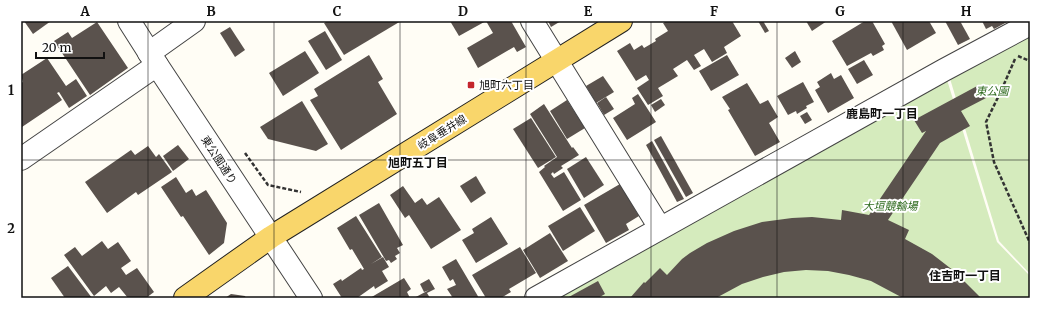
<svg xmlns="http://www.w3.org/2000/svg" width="1051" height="319" font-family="Merriweather,'Noto Sans JP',serif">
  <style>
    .green { fill: #d5ebbd }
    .building { fill: #5a524d }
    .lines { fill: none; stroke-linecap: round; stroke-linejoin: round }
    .minor-casing { stroke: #444; stroke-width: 24 }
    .tertiary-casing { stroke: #444; stroke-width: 24 }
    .primary-casing { stroke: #222; stroke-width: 24 }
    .path { stroke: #333; stroke-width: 2.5; stroke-dasharray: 4 2; stroke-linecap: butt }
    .minor { stroke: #fff; stroke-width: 22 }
    .tertiary { stroke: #fff; stroke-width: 22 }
    .primary { stroke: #f9d66b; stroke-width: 22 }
    .grid { fill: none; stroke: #111; stroke-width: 1; stroke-opacity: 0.55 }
    .poi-dot { fill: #c4262e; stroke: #fff; stroke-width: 1.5 }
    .labels { text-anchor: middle; stroke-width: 4; stroke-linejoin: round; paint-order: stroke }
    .poi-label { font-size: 11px; fill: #111; stroke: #fff; text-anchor: start }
    .park-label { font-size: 11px; font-style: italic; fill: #2f6b1f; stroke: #fff }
    .street-label { font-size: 11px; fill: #111; stroke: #fff }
    .neighbourhood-label { font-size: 12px; font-weight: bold; fill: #111; stroke: #fff }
    .neatline { fill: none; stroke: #111; stroke-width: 1.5 }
    .grid-label { font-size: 13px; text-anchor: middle; font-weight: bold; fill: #111 }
  </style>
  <rect width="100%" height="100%" fill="#fffdf5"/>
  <g class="green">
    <polygon points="1030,29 1030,274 999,241 948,72"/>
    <polygon points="944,70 997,242 1030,276 1030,298 536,298"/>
  </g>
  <g class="building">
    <polygon points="24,21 51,21 33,34"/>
    <polygon points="328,21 401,21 344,55 324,23"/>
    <polygon points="450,21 486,21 459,36"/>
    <polygon points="486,21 511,21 526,47 517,52 514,47 478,68 467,48 493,33"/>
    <polygon points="548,21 561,21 551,27"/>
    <polygon points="667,21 732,21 741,36 724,47 727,53 712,62 704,49 694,55 701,66 694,70 687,60 673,69 678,76 658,88 663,96 648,105 637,88 649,80 646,75 636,81 617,51 630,43 634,50 642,45 644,48 656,41 655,39 668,31 663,23"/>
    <polygon points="758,21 763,21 769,31 765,33"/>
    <polygon points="806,21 827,21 812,31"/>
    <polygon points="865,21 872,21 885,44 882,46 884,50 873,56 871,53 847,66 832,41"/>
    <polygon points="891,21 929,21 936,33 907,50"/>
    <polygon points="945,21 960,21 970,39 958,45"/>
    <polygon points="982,21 1009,21 994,29 992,26 986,29"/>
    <polygon points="97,22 128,68 90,95 54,41 68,32 72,38"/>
    <polygon points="230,27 245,50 235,57 220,33"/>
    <polygon points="325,31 342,60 326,70 308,41"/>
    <polygon points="305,51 319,73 283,96 269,73"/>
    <polygon points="795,51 801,62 792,68 785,58"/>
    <polygon points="369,55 383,79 378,82 397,114 341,150 310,100 318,96 314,89"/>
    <polygon points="727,55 739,75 711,91 699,71"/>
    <polygon points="47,58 66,86 76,79 87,96 69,108 59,92 57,93 62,100 22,127 21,83 23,82 21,75"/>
    <polygon points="864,60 873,75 857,84 848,69"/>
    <polygon points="831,73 834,79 841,75 854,98 828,113 815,90 820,87 817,82"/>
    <polygon points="603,76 614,92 596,103 586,86"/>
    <polygon points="803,82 814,102 806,106 807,108 797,114 796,111 788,115 777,96"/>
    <polygon points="747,83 760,104 768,100 778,117 769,123 780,142 755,156 728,110 730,109 722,97"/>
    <polygon points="979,85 986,98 961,111 970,126 940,143 888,220 909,230 905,239 932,254 954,271 981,298 903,298 871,281 849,275 828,271 806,270 784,272 763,277 742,284 716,298 630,298 644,282 645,283 660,268 667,275 682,259 690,253 707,243 734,231 762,222 792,218 812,217 841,220 842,210 869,215 926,131 922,133 914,120"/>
    <polygon points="638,94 656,122 627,140 613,118 635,104 632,98"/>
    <polygon points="606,97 614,109 604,115 597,103"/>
    <polygon points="661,99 665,105 655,112 651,105"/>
    <polygon points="567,100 585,128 567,139 550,111"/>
    <polygon points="302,101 328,144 316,151 268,139 260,127"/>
    <polygon points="544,104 572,148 573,147 579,155 561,166 563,168 554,174 553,172 551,174 554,178 564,172 581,200 563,211 539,172 545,167 544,166 557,157 530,114"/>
    <polygon points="807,112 812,120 805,124 800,116"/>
    <polygon points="531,118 556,157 538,168 513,129"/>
    <polygon points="661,136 693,193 686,197 654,140"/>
    <polygon points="652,141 684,199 677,202 646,145"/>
    <polygon points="178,145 189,159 173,171 163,156"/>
    <polygon points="148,146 156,157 159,154 172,172 138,195 136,192 107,213 85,182 131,150 135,155"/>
    <polygon points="586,157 604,185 584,198 567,169"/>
    <polygon points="476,176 486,193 471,203 460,186"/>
    <polygon points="176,177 186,193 192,189 196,196 206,190 227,223 224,243 209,255 183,216 181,217 161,187"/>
    <polygon points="620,184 639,216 626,224 629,230 606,243 584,205"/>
    <polygon points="403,186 415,203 422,198 427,205 439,197 461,230 431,249 409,215 405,218 390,195"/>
    <polygon points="379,203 403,245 397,248 400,253 395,256 397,259 391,263 389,260 386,261 359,215"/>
    <polygon points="580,207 595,231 563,251 548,226"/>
    <polygon points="356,216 382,257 371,264 383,257 389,267 382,271 388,281 375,289 374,286 357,298 342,298 333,284 341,279 342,281 361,268 362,270 364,269 352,249 350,250 337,228"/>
    <polygon points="491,217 508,244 476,263 462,240 474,233 472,229"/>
    <polygon points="550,233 568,261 540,278 523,250"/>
    <polygon points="102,241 108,249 118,242 131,261 121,268 126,275 137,268 154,292 146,298 128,298 119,287 111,293 106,286 94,296 64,255 75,247 82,256"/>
    <polygon points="520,247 536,273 509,289 511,292 501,298 486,298 472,275"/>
    <polygon points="456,259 479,298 453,298 447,289 456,285 453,279 450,281 442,267"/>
    <polygon points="68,266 92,298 65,298 51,278"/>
    <polygon points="404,278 411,289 407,292 410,298 370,298"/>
    <polygon points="429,279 435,289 427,293 430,298 414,298 429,290 424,292 420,284"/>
    <polygon points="598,281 605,294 598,298 567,298"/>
    <polygon points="231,294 245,296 246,298 225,298"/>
  </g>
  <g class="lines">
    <g class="minor-casing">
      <g id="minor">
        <polyline points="532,21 660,228"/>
        <polyline points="149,53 194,21"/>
        <polyline points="21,159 157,65"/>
        <polyline points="536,298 944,70 1030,24"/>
      </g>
    </g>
    <g class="tertiary-casing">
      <polyline id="tertiary" points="129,21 157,65 311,298"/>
    </g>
    <g class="primary-casing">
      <polyline id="primary" points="185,298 271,237 621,21"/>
    </g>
    <g class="path">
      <polyline points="1018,56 1030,61"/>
      <polyline points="1015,59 1001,91 986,122 994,162 1030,243"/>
      <polyline points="245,153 268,185 301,192"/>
    </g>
    <use href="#minor" class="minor"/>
    <use href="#tertiary" class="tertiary"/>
    <use href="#primary" class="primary"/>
  </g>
  <path class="grid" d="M148 21V298M274 21V298M400 21V298M526 21V298M651 21V298M777 21V298M903 21V298M21 160H1030"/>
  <rect class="poi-dot" x="467" y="81" width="8" height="8" rx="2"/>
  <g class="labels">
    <g class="poi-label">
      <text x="479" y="89">旭町六丁目</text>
    </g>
    <g class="park-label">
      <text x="992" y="95">東公園</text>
      <text x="890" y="210">大垣競輪場</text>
    </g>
    <g class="street-label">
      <text transform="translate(442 132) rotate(-32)" y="4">岐阜垂井線</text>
      <text transform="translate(219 160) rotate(57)" y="4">東公園通り</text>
    </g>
    <g class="neighbourhood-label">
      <text x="882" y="118">鹿島町一丁目</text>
      <text x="418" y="167">旭町五丁目</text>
      <text x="965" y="280">住吉町一丁目</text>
    </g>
  </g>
  <rect width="1051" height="319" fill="none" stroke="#ffffff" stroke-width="44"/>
  <path d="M36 52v6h68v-6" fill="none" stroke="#111111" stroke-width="2"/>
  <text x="42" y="52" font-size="12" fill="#111111" stroke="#ffffff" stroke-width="3" paint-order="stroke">20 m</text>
  <rect x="22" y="22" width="1007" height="275" class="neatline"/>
  <g class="grid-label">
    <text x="85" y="16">A</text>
    <text x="211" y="16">B</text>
    <text x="337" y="16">C</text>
    <text x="463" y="16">D</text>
    <text x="588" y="16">E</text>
    <text x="714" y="16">F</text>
    <text x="840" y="16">G</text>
    <text x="966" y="16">H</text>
    <text x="11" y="95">1</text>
    <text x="11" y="233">2</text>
  </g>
</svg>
